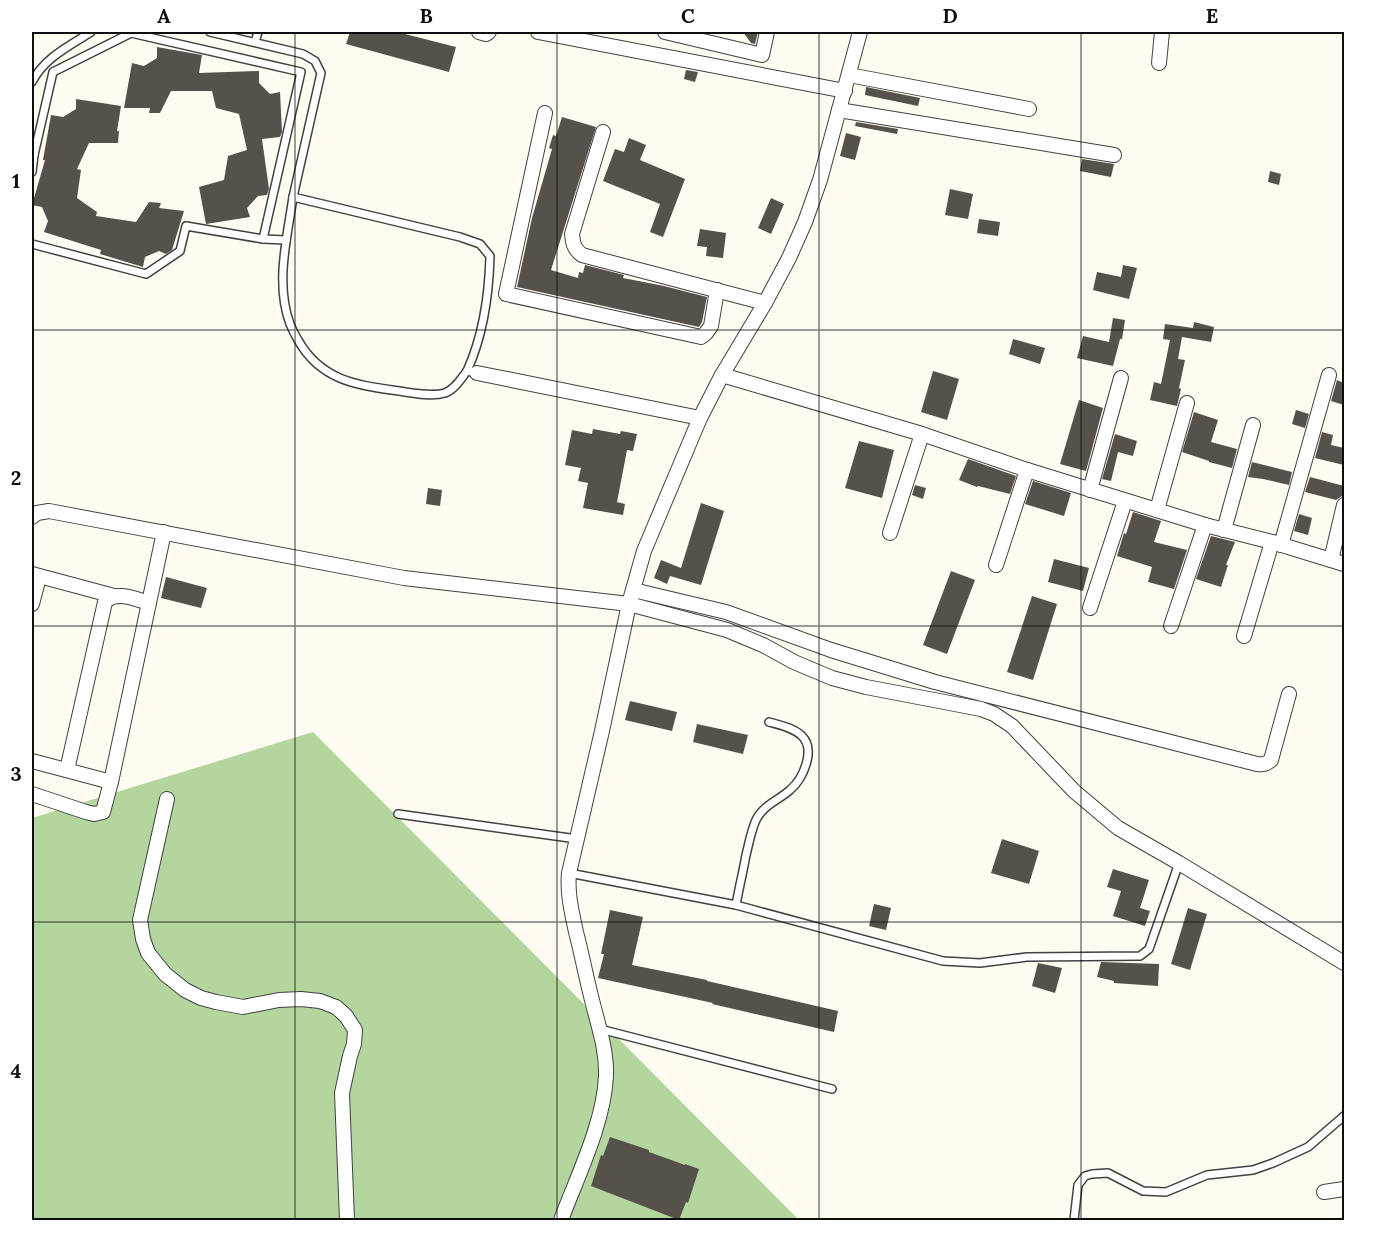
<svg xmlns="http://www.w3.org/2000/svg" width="1376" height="1252" font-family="Lora,serif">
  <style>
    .forest { fill: #b2d69d }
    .building { fill: #56514b }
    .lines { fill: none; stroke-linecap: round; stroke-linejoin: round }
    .service-casing { stroke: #414141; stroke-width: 10 }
    .minor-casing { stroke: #414141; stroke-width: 16 }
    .service { stroke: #fff; stroke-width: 7 }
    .minor { stroke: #fff; stroke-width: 14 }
    .grid { fill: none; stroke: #0e0e0e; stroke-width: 1.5; stroke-opacity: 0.55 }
    .neatline { fill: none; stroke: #0e0e0e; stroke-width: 2 }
    .grid-label { font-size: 20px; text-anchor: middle; font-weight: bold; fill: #0e0e0e }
  </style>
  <rect width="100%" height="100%" fill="#fefcf1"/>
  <polygon class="forest" points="313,732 799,1220 32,1220 32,818"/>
  <g class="building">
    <polygon points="350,32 397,32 456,47 449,72 346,44"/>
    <polygon points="743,32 758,32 755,44 751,43"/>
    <polygon points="157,47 202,55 199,73 259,71 259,83 270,94 280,92 282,132 280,137 262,139 269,189 267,195 258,196 247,208 250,217 206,224 199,187 224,180 228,156 247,150 239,114 216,108 212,91 171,91 160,113 149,113 150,108 124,108 132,63 144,66 157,58"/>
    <polygon points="686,70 698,72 695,82 684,79"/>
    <polygon points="866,87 920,98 918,106 865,95"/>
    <polygon points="76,99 121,106 117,131 119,131 118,143 89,143 77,169 81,170 77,198 97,212 96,216 136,222 149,202 161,203 159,208 184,211 172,250 166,254 159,251 145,257 143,267 100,254 101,250 44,232 48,221 42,207 32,205 45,160 43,160 51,115 63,117 76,109"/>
    <polygon points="562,117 596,127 551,270 578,278 579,272 583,273 585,265 624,275 623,278 664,286 707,297 702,322 699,327 517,287 532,218 552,149 549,148 553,135 556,136"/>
    <polygon points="856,122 898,129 897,134 855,126"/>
    <polygon points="846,133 861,137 855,160 840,156"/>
    <polygon points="629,138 646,145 640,160 685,179 663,237 650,232 660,204 603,181 615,149 624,152"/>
    <polygon points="1082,159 1114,164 1111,177 1080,171"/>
    <polygon points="1270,171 1281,174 1279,185 1268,182"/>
    <polygon points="950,189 973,194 968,219 945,215"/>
    <polygon points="771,198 784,204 771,234 758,228"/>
    <polygon points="979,219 1000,222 998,236 977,233"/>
    <polygon points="700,229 726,233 723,258 706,256 707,247 697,246"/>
    <polygon points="1123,265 1137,268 1129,299 1093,290 1097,272 1121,277"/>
    <polygon points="1113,318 1125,320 1122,339 1120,339 1113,366 1077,358 1083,336 1109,342"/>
    <polygon points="1194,322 1214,327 1211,342 1182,337 1178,359 1185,360 1179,388 1181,389 1177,406 1150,400 1154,382 1161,384 1170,340 1163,339 1165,324 1193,328"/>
    <polygon points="1013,339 1045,348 1040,364 1009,354"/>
    <polygon points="933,371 959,379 947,420 921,412"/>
    <polygon points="1337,380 1344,383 1344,405 1331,401"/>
    <polygon points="1079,400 1103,408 1086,471 1060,464"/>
    <polygon points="1296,410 1309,414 1305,428 1292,424"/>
    <polygon points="1194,412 1218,420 1211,442 1237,449 1232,468 1209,462 1209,461 1182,452"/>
    <polygon points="593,429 620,434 621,431 637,434 633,451 627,450 617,502 625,504 623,515 583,508 588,483 578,481 581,468 565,465 572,430 592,434"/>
    <polygon points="1322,432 1333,435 1331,445 1344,448 1344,465 1315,458"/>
    <polygon points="1115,434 1137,441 1133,456 1118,452 1111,481 1102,479"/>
    <polygon points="859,441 894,450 882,498 845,488"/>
    <polygon points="968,459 1016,476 1010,494 978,486 977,487 959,480"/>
    <polygon points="1252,462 1292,472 1289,485 1263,479 1248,477"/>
    <polygon points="1310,477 1344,486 1342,496 1336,500 1305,492"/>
    <polygon points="1033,481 1071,493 1064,516 1025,504"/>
    <polygon points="915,485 926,488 923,499 912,495"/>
    <polygon points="428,488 442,490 440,506 426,504"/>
    <polygon points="701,503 724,511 701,585 670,576 667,584 654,578 661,560 681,568"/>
    <polygon points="1133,512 1161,521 1154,542 1187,550 1174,589 1148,582 1152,567 1117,556 1124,533 1126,534"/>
    <polygon points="1299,514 1312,518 1308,535 1294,531"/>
    <polygon points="1211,536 1235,542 1226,565 1228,565 1221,587 1196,579"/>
    <polygon points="1054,559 1089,568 1083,591 1048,582"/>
    <polygon points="951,571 975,580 947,654 923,645"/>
    <polygon points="166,577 207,588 201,608 161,598"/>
    <polygon points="1032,596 1057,604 1033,680 1007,672"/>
    <polygon points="630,701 677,712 672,731 625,720"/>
    <polygon points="697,724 748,735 743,754 693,742"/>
    <polygon points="1002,839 1039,851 1029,884 991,873"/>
    <polygon points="1113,869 1149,880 1140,908 1150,911 1145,926 1113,916 1121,891 1107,887"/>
    <polygon points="874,904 891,908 886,930 869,926"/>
    <polygon points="1188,908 1207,914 1190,970 1171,964"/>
    <polygon points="610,910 643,917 632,965 707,980 707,981 838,1011 834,1032 712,1004 713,1003 598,978 604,954 601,954"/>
    <polygon points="1101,962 1159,964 1158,986 1114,983 1114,981 1097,977"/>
    <polygon points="1038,963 1062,968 1055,993 1032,986"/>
    <polygon points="610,1137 649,1150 649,1152 685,1165 685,1164 699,1169 688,1203 686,1202 679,1220 591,1186 601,1155 603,1156"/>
  </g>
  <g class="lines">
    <g class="service-casing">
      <g id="service">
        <path d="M210 32 303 54 315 61 321 73 293 197 460 237 480 244 490 256C489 294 483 336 467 371L477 373"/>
        <polyline points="255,42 258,32"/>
        <path d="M32 82C44 58 69 46 91 32"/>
        <polyline points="32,155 34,155 32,172"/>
        <path d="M293 197C287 239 275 283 290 324 292 329 295 335 298 340 321 381 357 385 399 391 412 393 432 397 445 393 455 389 461 379 467 371"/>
        <polyline points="263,239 286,240"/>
        <polyline points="32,244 146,274 180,251 186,226 263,239 301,72 131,33 53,72 34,155"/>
        <polyline points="398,814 577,839"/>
        <polyline points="569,873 736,905 943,961 980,963 1027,957 1140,956 1149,949 1179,863"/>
        <path d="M736 905C739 888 743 872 746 855 749 843 751 831 756 820 763 805 779 800 790 790 803 779 816 750 802 736 794 728 780 725 769 722"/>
        <polyline points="600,1029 832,1089"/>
        <polyline points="1074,1220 1078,1185 1085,1176 1092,1174 1108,1173 1143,1191 1166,1192 1207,1175 1253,1170 1273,1163 1308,1147 1344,1116"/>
      </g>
    </g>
    <g class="minor-casing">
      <g id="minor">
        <polyline points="479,32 486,34 489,32"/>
        <polyline points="538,32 845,91"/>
        <polyline points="665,32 762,55 767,32"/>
        <polyline points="1159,63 1162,32"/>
        <polyline points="849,75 1029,109"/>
        <polyline points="839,110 1114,155"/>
        <polyline points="545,113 506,294 701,337 706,333 711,326 717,290"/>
        <path d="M603 132 572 234C573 244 574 249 582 255L765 303"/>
        <polyline points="477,373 700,418"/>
        <polyline points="722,375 922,434 1027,470 1205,525 1272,542 1344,564"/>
        <polyline points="1090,490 1121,378"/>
        <polyline points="1157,510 1187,403"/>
        <polyline points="32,517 37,513 49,511 404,578 629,604 727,630 763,645 794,662 832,678 866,687 981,709 994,714 1012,726 1074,791 1118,828 1179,863 1344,963"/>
        <polyline points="1224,530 1253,425"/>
        <polyline points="890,533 922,434"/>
        <polyline points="1281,545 1329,375"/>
        <polyline points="1331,560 1344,505"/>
        <polyline points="996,565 1027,470"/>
        <polyline points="32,574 114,596"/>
        <path d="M633 590 726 612 831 650 935 682 1257 764C1263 765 1266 764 1271 760L1289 694"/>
        <polyline points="32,604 39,577"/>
        <polyline points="1090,608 1125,501"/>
        <polyline points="1171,626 1205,525"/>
        <polyline points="1244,636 1272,542"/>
        <polyline points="32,761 111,782"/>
        <path d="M67 770 105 602C116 590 135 599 149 603"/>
        <polyline points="32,794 86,812 94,814 103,812 111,782 164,532"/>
        <polyline points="167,799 140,920 143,939 148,953 165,974 185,990 201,998 216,1002 243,1007 279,1000 301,999 320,1001 336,1007 346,1016 355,1030 354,1044 350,1056 342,1093 347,1220"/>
        <polyline points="1324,1192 1344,1189"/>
        <path d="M561 1220C577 1177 604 1123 606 1076 607 1050 598 1025 592 1000 586 977 582 955 576 932 572 913 567 894 569 873L602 731 629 604 644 551 700 418 722 375 765 303 789 258 805 222 820 180 860 32"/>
      </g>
    </g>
    <use href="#service" class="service"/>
    <use href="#minor" class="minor"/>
  </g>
  <path class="grid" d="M295 32V1220M557 32V1220M819 32V1220M1081 32V1220M32 330H1344M32 626H1344M32 922H1344"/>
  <rect width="1376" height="1252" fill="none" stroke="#ffffff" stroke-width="66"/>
  <rect x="33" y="33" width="1310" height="1186" class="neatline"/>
  <g class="grid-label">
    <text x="164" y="23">A</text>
    <text x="426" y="23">B</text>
    <text x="688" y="23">C</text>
    <text x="950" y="23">D</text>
    <text x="1212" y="23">E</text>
    <text x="16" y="188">1</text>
    <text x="16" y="485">2</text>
    <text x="16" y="781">3</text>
    <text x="16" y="1078">4</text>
  </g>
</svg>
